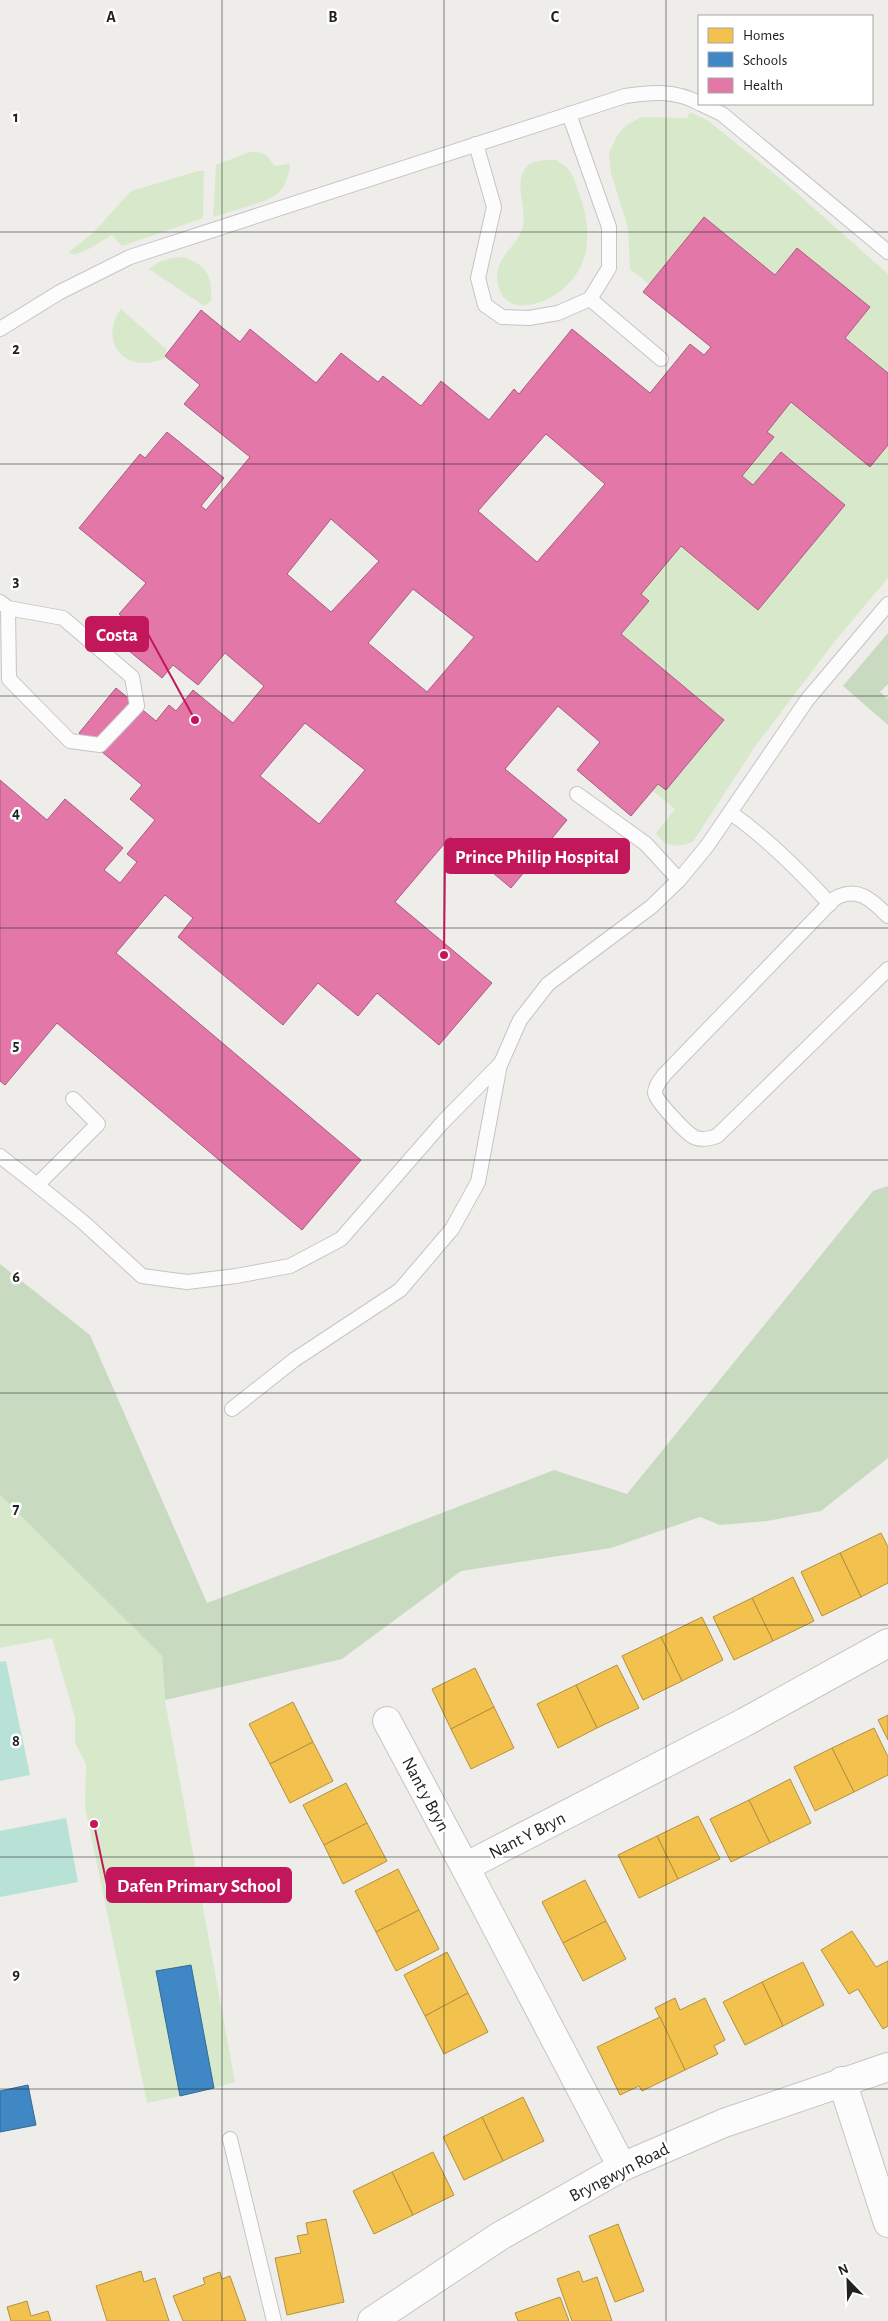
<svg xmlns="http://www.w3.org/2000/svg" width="888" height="2321" font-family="'Alegreya Sans',sans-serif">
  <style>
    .grass { fill: #d8e9cb }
    .forest { fill: #c8dbc1 }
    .pitch { fill: #b8e2d5 }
    .homes { fill: #f2c14e; stroke: #b39140 }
    .schools { fill: #3f88c5; stroke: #366994 }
    .health { fill: #e377a8; stroke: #a95d80; fill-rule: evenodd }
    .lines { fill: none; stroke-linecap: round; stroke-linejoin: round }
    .lane-casing { stroke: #c6c5c4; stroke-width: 16 }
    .street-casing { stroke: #c6c5c4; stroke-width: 30 }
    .lane { stroke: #fcfcfc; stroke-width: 14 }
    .street { stroke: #fcfcfc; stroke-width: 28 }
    .grid { fill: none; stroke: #212121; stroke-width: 1; stroke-opacity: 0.55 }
    .labels { text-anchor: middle; stroke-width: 5; stroke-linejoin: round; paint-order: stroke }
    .street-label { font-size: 18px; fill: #212121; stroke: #fff }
    .grid-label { font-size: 16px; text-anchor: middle; font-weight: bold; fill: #212121; stroke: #fff; stroke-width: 5; stroke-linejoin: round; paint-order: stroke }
    .leader { fill: none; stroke: #c2185b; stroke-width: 2 }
    .callout-dot { fill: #c2185b; stroke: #fff; stroke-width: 2 }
    .callout { fill: #c2185b; stroke: #c2185b; stroke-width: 2 }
    .callout-label { font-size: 19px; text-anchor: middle; font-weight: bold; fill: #fff }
  </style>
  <rect width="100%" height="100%" fill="#eeedea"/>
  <g class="grass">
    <polygon points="690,112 707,120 781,179 888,274 888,373 845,338 870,307 797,248 775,275 704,217 649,284 630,269 628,228 611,173 609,153 618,134 627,125 641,117 687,118"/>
    <path d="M250 152C263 151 268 155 274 166L290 164C289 174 286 188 276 195 267 202 227 212 213 217L216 165Z"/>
    <path d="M556 160C574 171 573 177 580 196 595 238 589 278 546 300 538 303 525 307 517 305 509 303 503 298 500 291 488 258 518 249 523 226 527 210 514 183 525 169 532 159 544 160 556 160Z"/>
    <polygon points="198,171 204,171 203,218 122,246 112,235 87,250 74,255 69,252 93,233 131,191"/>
    <path d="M183 257C208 266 212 275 211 301L204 306 149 269C159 260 170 258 183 257Z"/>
    <path d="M121 309 167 350 164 359C153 362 144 365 133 361 110 355 107 325 121 309Z"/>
    <path d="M791 402 870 467 888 445V578L835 641 754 748 693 842C677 848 665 848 656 833L675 809 653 791 658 784 666 790 724 720 621 634 649 601 641 594 681 546 758 610 845 505 781 452 753 485 742 476 767 432Z"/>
    <polygon points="0,1495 162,1656 165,1700 235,2082 214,2088 156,1971 180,2096 147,2103 85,1807 86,1764 75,1743 75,1718 52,1638 0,1648"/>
  </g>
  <g class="forest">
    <polygon points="888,633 888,684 880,692 888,699 888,725 843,686"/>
    <polygon points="888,1186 888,1458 821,1511 767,1521 720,1525 700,1517 611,1548 461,1571 342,1659 165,1700 162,1656 0,1495 0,1264 90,1335 207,1603 554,1470 627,1494 873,1191"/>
  </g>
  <g class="pitch">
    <polygon points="6,1661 30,1775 0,1781 0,1662"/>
    <polygon points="66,1818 78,1882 0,1897 0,1831"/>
  </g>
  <g class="homes">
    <polygon points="881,1533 888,1547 888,1583 861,1597 840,1553"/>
    <polygon points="840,1553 861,1597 822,1616 801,1572"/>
    <polygon points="793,1577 814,1621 773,1641 752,1598"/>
    <polygon points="752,1598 773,1641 734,1660 713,1617"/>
    <polygon points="702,1617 723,1660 682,1681 661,1637"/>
    <polygon points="661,1637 682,1681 643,1700 622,1656"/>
    <polygon points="617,1665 639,1708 597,1728 576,1685"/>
    <polygon points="475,1668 494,1707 451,1729 432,1689"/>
    <polygon points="576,1685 597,1728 558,1748 537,1704"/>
    <polygon points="293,1702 313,1742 270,1764 249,1724"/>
    <polygon points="494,1707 514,1748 471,1769 451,1729"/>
    <polygon points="888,1715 888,1740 878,1720"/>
    <polygon points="874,1728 888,1757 888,1775 854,1792 832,1748"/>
    <polygon points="313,1742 333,1781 290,1803 270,1764"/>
    <polygon points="832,1748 854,1792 815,1811 794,1767"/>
    <polygon points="790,1779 811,1823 770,1843 749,1800"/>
    <polygon points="346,1783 367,1823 324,1845 303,1805"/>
    <polygon points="749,1800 770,1843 731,1862 710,1819"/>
    <polygon points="698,1816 720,1859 678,1879 657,1836"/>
    <polygon points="367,1823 387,1861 343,1884 324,1845"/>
    <polygon points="657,1836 678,1879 639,1898 618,1855"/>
    <polygon points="398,1869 419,1910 376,1932 355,1891"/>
    <polygon points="585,1880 606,1921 563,1943 542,1902"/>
    <polygon points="419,1910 439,1949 396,1971 376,1932"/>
    <polygon points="606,1921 626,1959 583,1981 563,1943"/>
    <polygon points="852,1931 876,1967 888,1961 888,2026 883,2029 858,1989 849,1994 821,1950"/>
    <polygon points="447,1952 468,1993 425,2016 404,1975"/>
    <polygon points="803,1962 824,2005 783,2026 762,1982"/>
    <polygon points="762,1982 783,2026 745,2045 723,2002"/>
    <polygon points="468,1993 488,2032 444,2054 425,2016"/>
    <polygon points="675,1998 680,2010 705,1998 725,2040 714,2046 718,2054 685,2070 655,2008"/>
    <polygon points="660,2017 685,2070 642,2091 639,2086 620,2095 597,2047"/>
    <polygon points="523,2097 544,2141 503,2161 482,2117"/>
    <polygon points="482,2117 503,2161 464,2180 443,2137"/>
    <polygon points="433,2152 454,2195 413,2215 392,2172"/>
    <polygon points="392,2172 413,2215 374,2234 353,2191"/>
    <polygon points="326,2219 344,2302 287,2315 275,2258 301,2253 297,2236 308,2234 306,2223"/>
    <polygon points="618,2224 644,2291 615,2302 589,2236"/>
    <polygon points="141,2271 144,2282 155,2278 169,2321 107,2321 96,2286"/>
    <polygon points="579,2271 583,2282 597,2277 612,2321 572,2321 557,2279"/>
    <polygon points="220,2272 222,2279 230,2276 246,2321 183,2321 173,2296 205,2284 203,2278"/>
    <polygon points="560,2297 569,2321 518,2321 515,2313"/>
    <polygon points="27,2301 31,2316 48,2311 51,2321 11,2321 7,2307"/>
  </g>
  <g class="schools">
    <polygon points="191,1965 214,2088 180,2096 156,1971"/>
    <polygon points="28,2085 36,2125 0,2132 0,2091"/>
  </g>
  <path class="health" d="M704 217 775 275 797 248 870 307 845 338 888 373V445L870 467 791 402 767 432 774 437 742 476 753 485 781 452 845 505 758 610 681 546 641 594 649 601 621 634 724 720 666 790 658 784 631 816 577 770 600 742 558 706 505 769 567 820 511 888 450 837 395 902 492 983 439 1045 377 993 358 1016 318 983 283 1025 178 937 193 918 165 895 116 953 361 1160 302 1230 57 1023 5 1085 0 1081V780L47 820 65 799 123 848 104 870 120 883 137 862 127 854 155 820 130 799 142 785 79 733 116 688 156 721 169 705 176 711 193 690 233 723 264 686 225 653 198 685 173 665 162 678 112 637 126 620 119 614 146 583 79 528 140 454 145 458 167 432 224 478 201 506 206 510 250 457 184 404 200 385 165 356 201 310 240 342 250 329 316 383 341 353 378 382 383 376 421 406 441 381 489 420 514 389 519 394 572 329 650 393 690 344 704 355 711 347 643 292ZM546 434 605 484 537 562 478 511ZM331 519 379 561 331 612 287 574ZM413 589 474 637 427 692 368 643ZM305 723 365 770 319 824 260 776Z"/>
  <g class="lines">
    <g class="lane-casing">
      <g id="lane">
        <polyline points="701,104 722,114 888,252"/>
        <polyline points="476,144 494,207 478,278 485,305 502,317 529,318 558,313 590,299 609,268 609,227 569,114"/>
        <polyline points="590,299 661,359"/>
        <path d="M0 329 60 292 130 257 625 96C652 92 675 90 699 103"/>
        <polyline points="0,602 8,608 63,618 132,677 137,706 100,745 70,741 9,679 8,608"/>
        <polyline points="577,794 646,844 679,880"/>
        <path d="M731 813C768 839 799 870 830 904"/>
        <path d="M888 916C872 900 857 885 834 899L664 1075C660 1081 655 1086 655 1093 656 1101 686 1133 694 1137 701 1141 711 1138 717 1136L888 969"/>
        <polyline points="0,1156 37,1185 98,1124 73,1099"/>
        <polyline points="37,1185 83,1222 142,1276 187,1282 236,1276 290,1266 341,1239 442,1123 501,1063 520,1020 548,984 651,907 679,880 707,846 807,700 888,604"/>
        <polyline points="232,1409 294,1360 400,1290 452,1229 478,1182 500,1064"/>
        <polyline points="230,2139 274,2321"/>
      </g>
    </g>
    <g class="street-casing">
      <g id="street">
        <polyline points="387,1721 465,1867"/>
        <polyline points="842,2081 888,2223"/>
        <polyline points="622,2167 465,1867 745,1722 888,1643"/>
        <polyline points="372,2321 500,2236 622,2167 724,2123 888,2067"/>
      </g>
    </g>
    <use href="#lane" class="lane"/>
    <use href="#street" class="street"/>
  </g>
  <path class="grid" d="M222 0V2321M444 0V2321M666 0V2321M0 232H888M0 464H888M0 696H888M0 928H888M0 1160H888M0 1393H888M0 1625H888M0 1857H888M0 2089H888"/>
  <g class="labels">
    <g class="street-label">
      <text transform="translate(426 1794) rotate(62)" y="6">Nant y Bryn</text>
      <text transform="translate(527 1835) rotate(-27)" y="6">Nant Y Bryn</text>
      <text transform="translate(619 2172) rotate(-27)" y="6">Bryngwyn Road</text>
    </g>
  </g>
  <g class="grid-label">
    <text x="111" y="22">A</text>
    <text x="333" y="22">B</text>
    <text x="555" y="22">C</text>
    <text x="16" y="122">1</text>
    <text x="16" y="354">2</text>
    <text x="16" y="586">3</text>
    <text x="16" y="818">4</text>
    <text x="16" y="1050">5</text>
    <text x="16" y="1282">6</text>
    <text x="16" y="1514">7</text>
    <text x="16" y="1746">8</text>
    <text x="16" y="1979">9</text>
  </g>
  <path class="leader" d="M195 720L148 634M444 955L445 856M94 1824L107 1885"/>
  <g class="callout-dot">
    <circle cx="195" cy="720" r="5"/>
    <circle cx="444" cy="955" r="5"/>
    <circle cx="94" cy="1824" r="5"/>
  </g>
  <g class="callout">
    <rect x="86" y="617" width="62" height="34" rx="5"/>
    <rect x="445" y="839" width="184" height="34" rx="5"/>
    <rect x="107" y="1868" width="184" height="34" rx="5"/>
  </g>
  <g class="callout-label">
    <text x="117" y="641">Costa</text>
    <text x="537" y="863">Prince Philip Hospital</text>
    <text x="199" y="1892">Dafen Primary School</text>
  </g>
  <rect x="698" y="15" width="175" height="90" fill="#ffffff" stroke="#a6a6a6"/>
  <rect x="708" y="28" width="25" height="15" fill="#f2c14e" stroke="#a6a6a6"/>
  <text x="743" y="40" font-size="15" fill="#212121">Homes</text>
  <rect x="708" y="52" width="25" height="15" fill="#3f88c5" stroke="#a6a6a6"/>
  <text x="743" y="65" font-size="15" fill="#212121">Schools</text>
  <rect x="708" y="78" width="25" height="15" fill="#e377a8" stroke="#a6a6a6"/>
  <text x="743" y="90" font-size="15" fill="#212121">Health</text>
  <g transform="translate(848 2281) rotate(337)" stroke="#ffffff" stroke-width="4" paint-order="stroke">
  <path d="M0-4L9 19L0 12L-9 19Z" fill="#212121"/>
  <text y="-8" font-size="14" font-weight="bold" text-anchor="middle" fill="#212121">N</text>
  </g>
</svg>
